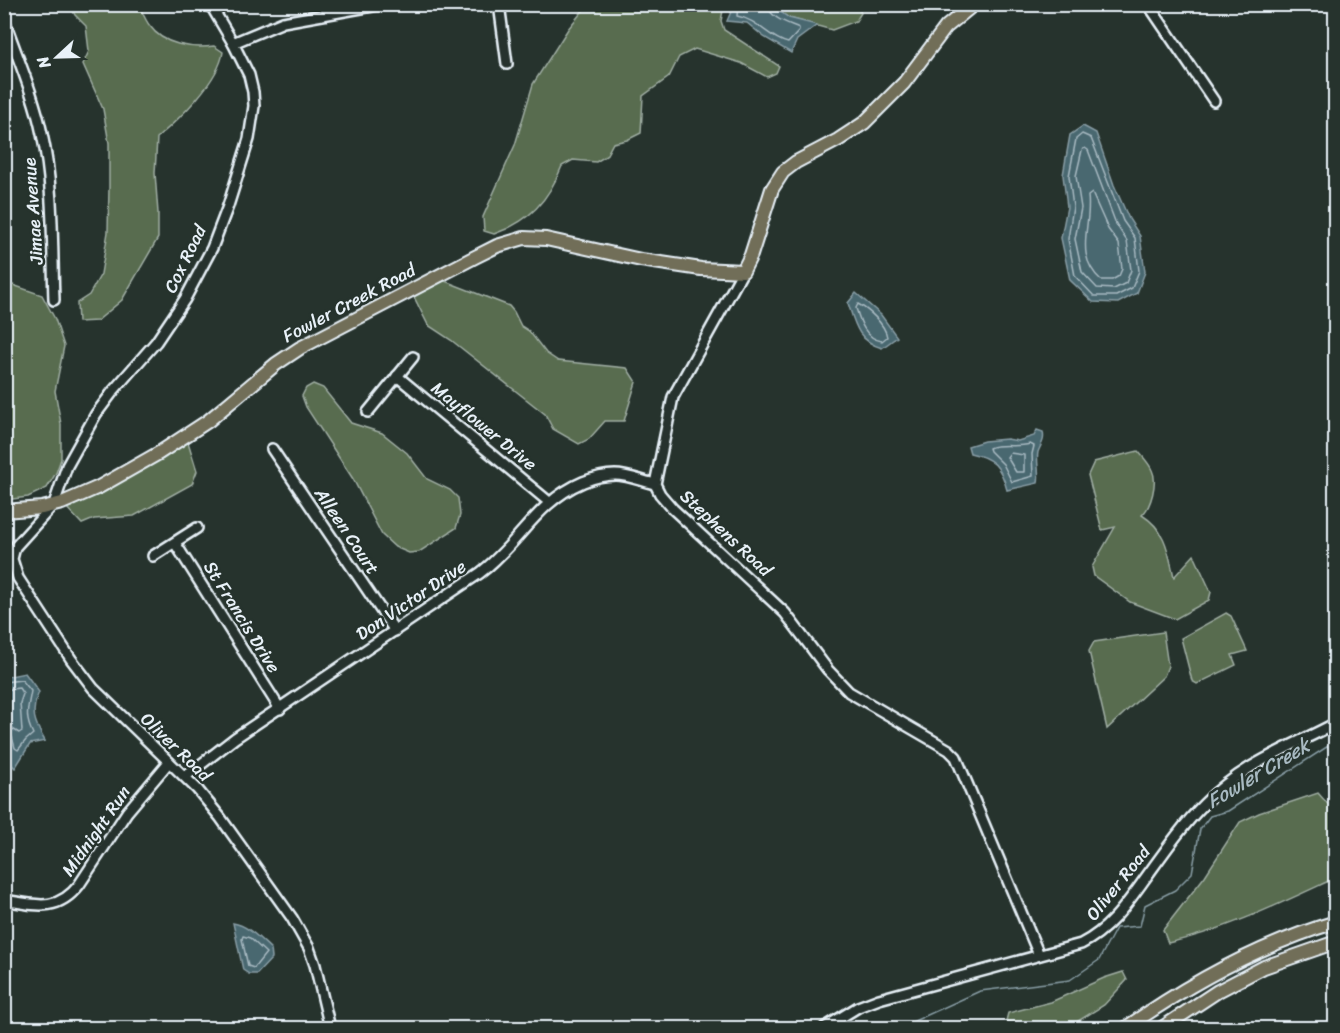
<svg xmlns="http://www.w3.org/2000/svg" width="1340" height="1033" font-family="Sriracha,sans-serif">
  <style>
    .green { fill: #586c4f; stroke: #a0aea4; stroke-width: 1.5 }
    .water { fill: #496770; stroke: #899ea6; stroke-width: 1.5 }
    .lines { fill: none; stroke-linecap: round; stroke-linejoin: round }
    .shore { stroke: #a8bac2; stroke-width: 1.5 }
    .stream { stroke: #899ea6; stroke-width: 1.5 }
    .minor-casing { stroke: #e8f1f8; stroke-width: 14 }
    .major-casing { stroke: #e8f1f8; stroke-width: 16 }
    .minor { stroke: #26332d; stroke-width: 9 }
    .major { stroke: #716e59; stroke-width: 12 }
    .labels { text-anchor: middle; stroke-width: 5; stroke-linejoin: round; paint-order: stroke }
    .street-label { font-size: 18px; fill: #e8f1f8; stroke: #26332d }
    .water-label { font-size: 20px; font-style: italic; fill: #a8bac2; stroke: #26332d }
  </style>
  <rect width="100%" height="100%" fill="#26332d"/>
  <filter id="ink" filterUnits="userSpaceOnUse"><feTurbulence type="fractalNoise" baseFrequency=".0167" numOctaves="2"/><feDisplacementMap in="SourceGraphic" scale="12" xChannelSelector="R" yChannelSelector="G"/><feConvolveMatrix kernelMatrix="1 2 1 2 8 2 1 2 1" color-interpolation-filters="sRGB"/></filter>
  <g filter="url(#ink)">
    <g class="green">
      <path d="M590 4 724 5 721 21 724 30 779 66 776 73 767 77 741 63 695 49 679 57 669 77 643 96 641 133 627 140 613 143 606 156 596 162 573 160 562 166C548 201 530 221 494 234L484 231 483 217 515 145 533 84 568 29 585 8Z"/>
      <path d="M70 5H139C142 11 145 20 150 26 163 45 192 49 214 46L223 52C219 81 179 119 157 138L155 173 158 213V238L122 300 97 321 78 322 77 303 89 295 101 274 108 232 109 188V143L103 109 83 64 89 51 86 26 75 15Z"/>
      <polygon points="770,5 857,5 861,13 856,21 832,30 789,18"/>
      <polygon points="433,279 445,281 509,306 514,312 521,326 529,331 546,353 558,361 627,368 636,382 624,421 605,421 589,439 579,444 553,429 545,414 451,340 428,325 411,291"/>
      <polygon points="4,282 42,295 55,319 64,346 55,391 61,424 61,459 56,473 47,488 28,497 5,500"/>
      <polygon points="313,384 323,388 351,423 382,433 407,453 427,479 450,490 458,498 460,515 456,528 419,552 409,553 395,547 382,535 353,479 306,407 302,396 306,388"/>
      <polygon points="188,442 197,471 192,484 134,516 94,519 82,524 65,506 123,479"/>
      <path d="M1138 451C1143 457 1149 463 1152 470 1158 482 1151 507 1142 515 1166 530 1168 551 1174 577L1194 555 1211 592 1209 600 1175 619 1130 602 1094 576 1092 567 1115 527 1102 530 1088 475 1094 462Z"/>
      <polygon points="1226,613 1231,616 1247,651 1232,655 1236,665 1197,684 1192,681 1181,638"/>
      <polygon points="1163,632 1168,666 1164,676 1107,729 1089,651 1094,642"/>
      <path d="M1318 793 1335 812 1336 876 1333 879C1279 904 1226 930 1168 943L1163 930 1205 876 1240 822 1259 813Z"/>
      <polygon points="1123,972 1127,980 1104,1005 1067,1028 1030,1028 1006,1021 1008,1013 1051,1002 1104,978"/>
    </g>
    <g class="water">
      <polygon points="770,4 789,18 817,25 797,40 791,53 764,37 747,23 727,21 734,5"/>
      <polygon points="1083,126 1096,133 1114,185 1129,219 1140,236 1145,272 1137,293 1118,303 1093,302 1070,280 1061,238 1067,207 1063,175 1070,135"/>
      <path d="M856 293 881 315 897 337 882 348C858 341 855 325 848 303Z"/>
      <path d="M1037 430 1043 432C1045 441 1041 444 1038 452 1036 462 1040 472 1038 483L1007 490C1001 466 993 458 970 453L968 446 984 441 1007 439 1018 441 1034 436Z"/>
      <path d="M25 673 39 692C30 712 34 722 45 741L30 744 15 768 8 761 9 749 4 730 5 677Z"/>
      <path d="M233 923C248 925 261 940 271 949L272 958 257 974H249L243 970Z"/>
    </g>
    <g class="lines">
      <g class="shore">
        <path d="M738 4 737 16C759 20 768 38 788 43L799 31V28C788 23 770 19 767 4"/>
        <polygon points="1082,134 1091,138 1123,221 1135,238 1139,271 1132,288 1116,296 1094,296 1075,276 1068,239 1073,207 1069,176 1076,139"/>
        <polygon points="1085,148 1088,150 1116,224 1127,241 1131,270 1126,283 1114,289 1097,288 1082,272 1075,239 1081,208 1076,176 1082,150"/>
        <path d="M1092 193 1108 229 1119 244 1122 269 1119 276 1112 280H1101C1073 254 1092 227 1088 196Z"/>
        <path d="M858 304C869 310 885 324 887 337L882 341C865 339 860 321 856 308Z"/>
        <path d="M1030 444 1034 446 1032 454 1033 476 1012 482 1003 464 990 451 989 448C1002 443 1016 448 1030 444Z"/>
        <polygon points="1010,453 1024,455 1024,472 1016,472 1007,457"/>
        <path d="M4 682 22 680 31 691C28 709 24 716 33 734L26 740 18 750 15 748 12 737 4 735"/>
        <polyline points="4,690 19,688 23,694 20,703 22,731 19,733 11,728 4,727"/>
        <polygon points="243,936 250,938 266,953 254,968 248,966 242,939"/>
      </g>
      <polyline class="stream" points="899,1028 980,991 1070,980 1099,960 1116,928 1140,926 1145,905 1175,890 1192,873 1200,829 1210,816 1228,811 1336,741"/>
      <g class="minor-casing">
        <g id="minor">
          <polyline points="210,4 233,43 249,75 253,92 254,106 249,139 228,206 212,248 185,299 156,342 114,390 96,414 67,466 54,504 15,547 12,559 18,578 71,659 93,688 197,789 220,817 292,918 309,948 315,965 330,1028"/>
          <polyline points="499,4 507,64"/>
          <polyline points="1148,4 1214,101"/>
          <path d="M4 19C17 57 34 95 42 134 54 187 52 245 54 300"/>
          <polyline points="233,43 283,22 384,4"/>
          <polyline points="743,271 673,397 655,484 660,494 673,509 785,613 828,670 849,692 949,750 956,757 1039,955"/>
          <polyline points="397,376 549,502"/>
          <polyline points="368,412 413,357"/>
          <polyline points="272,449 395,631"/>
          <polyline points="175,543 280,709"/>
          <polyline points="153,556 197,528"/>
          <path d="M186 776 235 738 480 573C519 544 536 502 583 482 593 478 604 475 615 475 628 475 642 481 655 484"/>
          <path d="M4 900C35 905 57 913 79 885L127 812 169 762"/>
          <path d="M824 1028 858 1007 879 999 1081 944C1109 930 1126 905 1144 880 1163 854 1181 827 1204 804 1244 763 1287 749 1336 723"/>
        </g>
      </g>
      <g class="major-casing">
        <g id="major">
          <polyline points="4,511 42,508 62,503 99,487 159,453 208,421 276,364 300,348 475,257 497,246 524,238 546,239 641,260 701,269 743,271 751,255 772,189 783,172 796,162 838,140 864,123 904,83 946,27 974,4"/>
          <path d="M1126 1028C1191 982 1259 945 1336 922"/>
          <polyline points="1162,1028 1218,991 1264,967 1336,942"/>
        </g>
      </g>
      <use href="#minor" class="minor"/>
      <use href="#major" class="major"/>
    </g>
  </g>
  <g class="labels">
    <g class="street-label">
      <text transform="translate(33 211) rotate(-94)" y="6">Jimae Avenue</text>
      <text transform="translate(185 259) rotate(-64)" y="6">Cox Road</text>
      <text transform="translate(349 303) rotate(-28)" y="6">Fowler Creek Road</text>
      <text transform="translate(484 426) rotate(39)" y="6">Mayflower Drive</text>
      <text transform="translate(347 531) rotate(56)" y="6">Alleen Court</text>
      <text transform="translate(726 533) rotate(43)" y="6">Stephens Road</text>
      <text transform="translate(411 600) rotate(-34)" y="6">Don Victor Drive</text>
      <text transform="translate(242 617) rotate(58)" y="6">St Francis Drive</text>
      <text transform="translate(176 747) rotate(44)" y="6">Oliver Road</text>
      <text transform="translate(96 831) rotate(-55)" y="6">Midnight Run</text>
      <text transform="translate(1118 883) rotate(-51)" y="6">Oliver Road</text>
    </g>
    <g class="water-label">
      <text transform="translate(1258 773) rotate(-31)" y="7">Fowler Creek</text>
    </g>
  </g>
  <rect width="1340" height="1033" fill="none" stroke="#26332d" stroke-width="24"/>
  <rect x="12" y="12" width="1316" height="1009" fill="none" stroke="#e8f1f8" stroke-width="2" filter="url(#ink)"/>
  <g transform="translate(57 57) rotate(248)" stroke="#26332d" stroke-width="4.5" paint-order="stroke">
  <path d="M0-4.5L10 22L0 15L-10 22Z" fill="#e8f1f8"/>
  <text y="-9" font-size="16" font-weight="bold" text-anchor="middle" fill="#e8f1f8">N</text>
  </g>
</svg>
